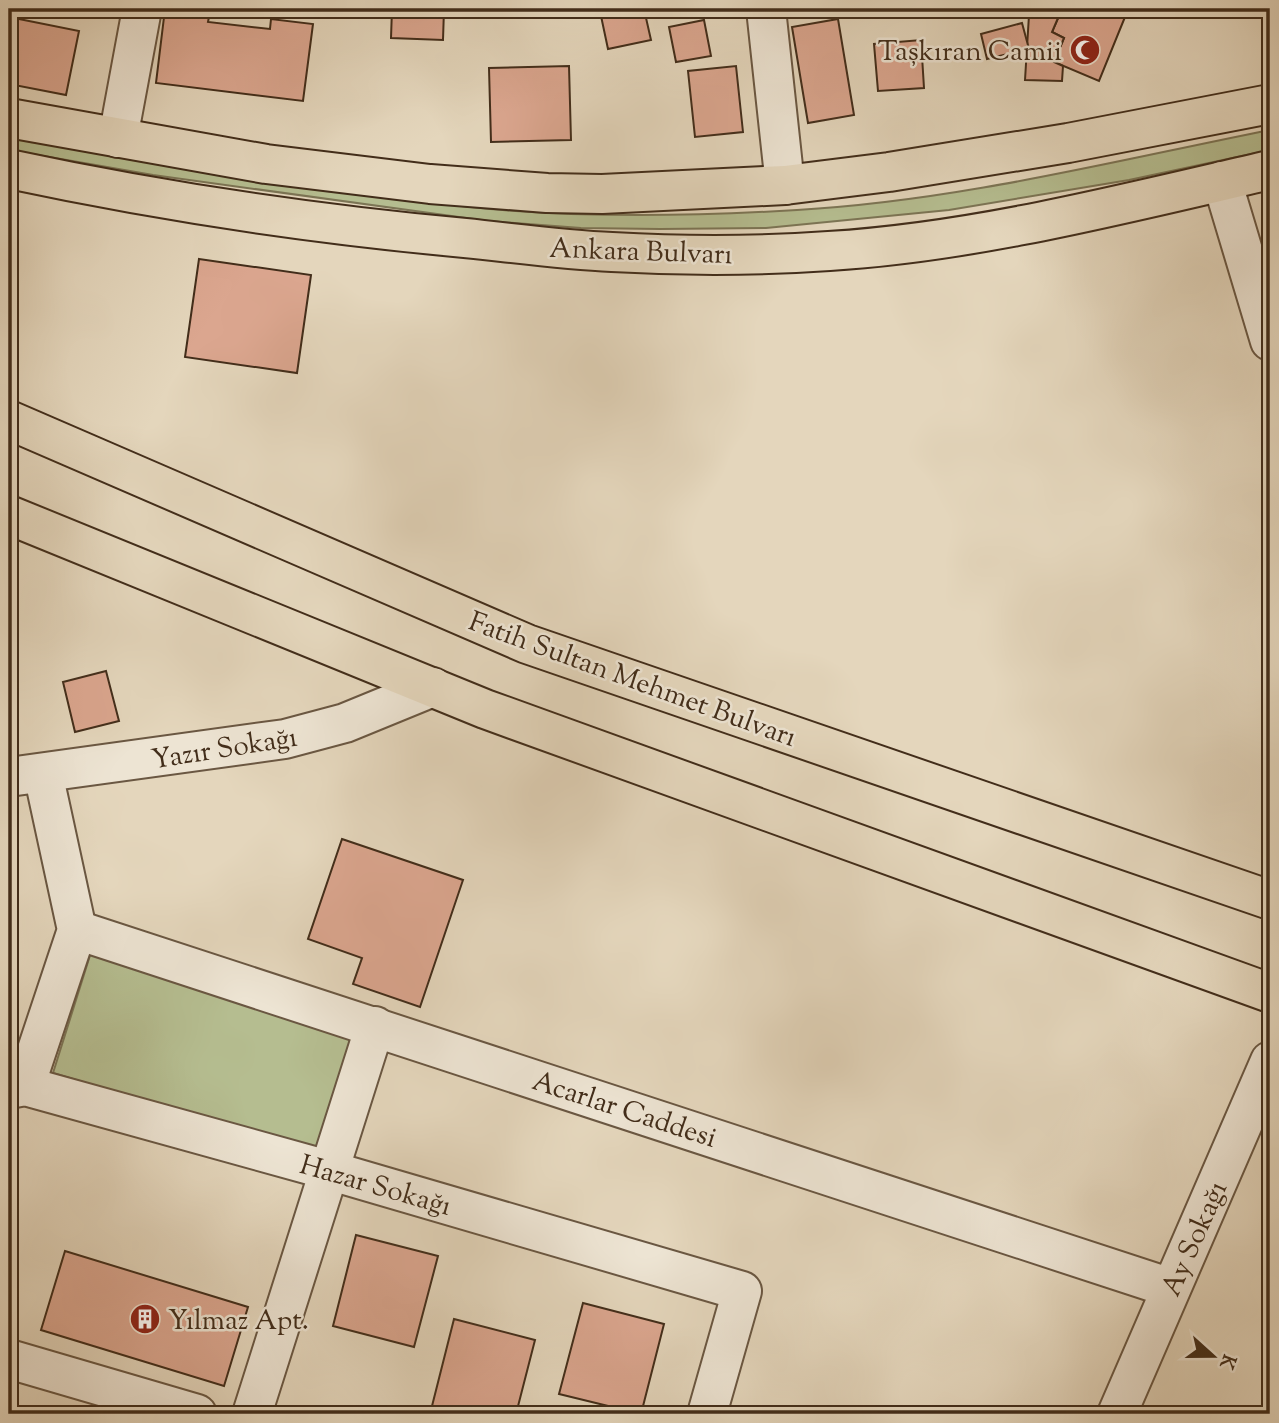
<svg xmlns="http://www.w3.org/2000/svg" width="1279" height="1423" font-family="'Sorts Mill Goudy',serif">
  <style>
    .green { fill: #b5bd90; stroke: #7c7555; stroke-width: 2 }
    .building { fill: #dba68f; stroke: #422d1a; stroke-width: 2 }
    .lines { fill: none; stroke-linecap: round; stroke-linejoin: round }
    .minor-casing { stroke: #6a5742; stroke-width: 42 }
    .major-casing { stroke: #422d1a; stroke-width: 42 }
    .highway-casing { stroke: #422d1a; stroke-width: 42 }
    .minor { stroke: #ede4d3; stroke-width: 38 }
    .major { stroke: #e4d6bc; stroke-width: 38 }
    .highway { stroke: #e4d6bc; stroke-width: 38 }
    .labels { text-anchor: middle; stroke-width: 5; stroke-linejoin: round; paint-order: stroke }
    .poi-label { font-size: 28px; fill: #422d1a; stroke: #ede4d3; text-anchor: end }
    .street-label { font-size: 28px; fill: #422d1a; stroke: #ede4d3 }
  </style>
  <rect width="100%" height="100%" fill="#e4d6bc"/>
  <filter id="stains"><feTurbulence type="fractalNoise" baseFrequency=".00286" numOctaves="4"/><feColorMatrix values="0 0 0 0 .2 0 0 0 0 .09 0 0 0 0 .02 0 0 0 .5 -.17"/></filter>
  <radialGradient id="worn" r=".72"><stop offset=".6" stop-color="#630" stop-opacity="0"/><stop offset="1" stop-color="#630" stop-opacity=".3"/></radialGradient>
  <g class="green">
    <path d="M1270 130V150L1129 180 949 210 766 228 660 229 581 228 488 221 153 175 9 150V137C106 152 203 167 300 182 363 191 426 203 490 209 591 218 696 216 797 210 957 201 1114 161 1270 130Z"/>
    <polygon points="92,949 357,1038 320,1153 53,1073"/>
  </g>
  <g class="building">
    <polygon points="165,9 210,12 208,22 270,29 271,19 313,24 303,101 156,83"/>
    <polygon points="392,9 444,9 443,40 391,38"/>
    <polygon points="631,9 644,9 651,40 608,49 601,16"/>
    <polygon points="1062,9 1105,9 1125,17 1099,81 1054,62 1064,38 1052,32"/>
    <polygon points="1176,9 1221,9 1199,17 1197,11 1180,17"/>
    <polygon points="1029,15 1058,18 1052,32 1064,38 1054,62 1063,66 1062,81 1025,80"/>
    <polygon points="9,17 79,31 66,95 9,84"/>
    <polygon points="838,19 854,115 808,123 792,27"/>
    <polygon points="704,20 711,56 676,62 669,27"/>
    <polygon points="1022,23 1029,49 987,59 981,34"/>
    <polygon points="921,40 924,88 878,91 874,44"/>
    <polygon points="569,66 571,140 491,142 489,68"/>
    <polygon points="736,66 743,132 695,137 688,71"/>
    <polygon points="199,259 311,275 297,373 185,357"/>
    <polygon points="106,671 119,721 75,732 63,682"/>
    <polygon points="342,839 463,880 420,1007 353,984 362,958 308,939"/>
    <polygon points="356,1235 438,1256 414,1347 333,1326"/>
    <polygon points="65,1251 248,1307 224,1386 41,1330"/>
    <polygon points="583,1303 664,1324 641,1414 559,1394"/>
    <polygon points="454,1319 535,1340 516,1414 448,1414 431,1410"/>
  </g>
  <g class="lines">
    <g class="minor-casing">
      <g id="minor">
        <polyline points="766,9 785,185"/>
        <polyline points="118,138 142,9"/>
        <polyline points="1222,181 1270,341"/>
        <polyline points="9,777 285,739 345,723 433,687"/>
        <polyline points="77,930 1171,1288"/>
        <polyline points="25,1086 77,930 43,773"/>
        <polyline points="9,1089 25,1086 328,1170 742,1291 707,1414"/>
        <polyline points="9,1359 197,1414"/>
        <polyline points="252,1414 375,1026"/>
        <polyline points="1117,1414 1270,1061"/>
      </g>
    </g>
    <g class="major-casing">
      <g id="major">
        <polyline points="9,118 266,164 430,184 547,193 602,194 785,185 889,172 1068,143 1270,104"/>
        <path d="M9 169C159 201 312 224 465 238 514 243 563 250 612 252 684 256 757 256 829 251 976 242 1127 203 1270 170"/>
      </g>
    </g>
    <g class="highway-casing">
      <g id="highway">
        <polyline points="9,420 527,644 1270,900"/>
        <polyline points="9,515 485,709 1270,993"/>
      </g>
    </g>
    <use href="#minor" class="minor"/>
    <use href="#major" class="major"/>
    <use href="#highway" class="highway"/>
  </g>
  <defs>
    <g id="mosque-disc" transform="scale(1.575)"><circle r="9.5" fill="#8f2418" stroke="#ede4d3"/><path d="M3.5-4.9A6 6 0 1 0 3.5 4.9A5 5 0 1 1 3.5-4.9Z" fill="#fff"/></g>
    <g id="building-disc" transform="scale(1.575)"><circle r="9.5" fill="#8f2418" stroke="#ede4d3"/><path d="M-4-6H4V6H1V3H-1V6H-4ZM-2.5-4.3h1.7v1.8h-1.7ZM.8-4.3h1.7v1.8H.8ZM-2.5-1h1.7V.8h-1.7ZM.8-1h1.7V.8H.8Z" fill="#fff"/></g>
  </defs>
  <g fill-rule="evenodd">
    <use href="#mosque-disc" x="1085" y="50"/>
    <use href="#building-disc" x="145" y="1319"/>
  </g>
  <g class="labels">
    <g class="poi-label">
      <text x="1062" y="60">Taşkıran Camii</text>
      <text x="168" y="1329" text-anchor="start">Yılmaz Apt.</text>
    </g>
    <g class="street-label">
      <text transform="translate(641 250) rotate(2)" y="10">Ankara Bulvarı</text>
      <text transform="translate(633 678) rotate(20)" y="10">Fatih Sultan Mehmet Bulvarı</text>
      <text transform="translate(224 747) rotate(-9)" y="10">Yazır Sokağı</text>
      <text transform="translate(625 1108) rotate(18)" y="10">Acarlar Caddesi</text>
      <text transform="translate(376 1184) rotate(16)" y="10">Hazar Sokağı</text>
      <text transform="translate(1193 1238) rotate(-66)" y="10">Ay Sokağı</text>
    </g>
  </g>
  <rect width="1279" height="1423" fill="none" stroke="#e4d6bc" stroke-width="35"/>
  <rect x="10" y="10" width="1258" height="1402" fill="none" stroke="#422d1a" stroke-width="3.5"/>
  <rect x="18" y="18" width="1244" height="1388" fill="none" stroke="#422d1a" stroke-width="2"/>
  <g transform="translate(1213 1356) rotate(111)" stroke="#ede4d3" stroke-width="5" paint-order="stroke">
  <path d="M0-5L12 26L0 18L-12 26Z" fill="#422d1a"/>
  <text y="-10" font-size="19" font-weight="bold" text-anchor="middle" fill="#422d1a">K</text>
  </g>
  <rect width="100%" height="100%" filter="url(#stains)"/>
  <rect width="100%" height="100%" fill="url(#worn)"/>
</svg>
